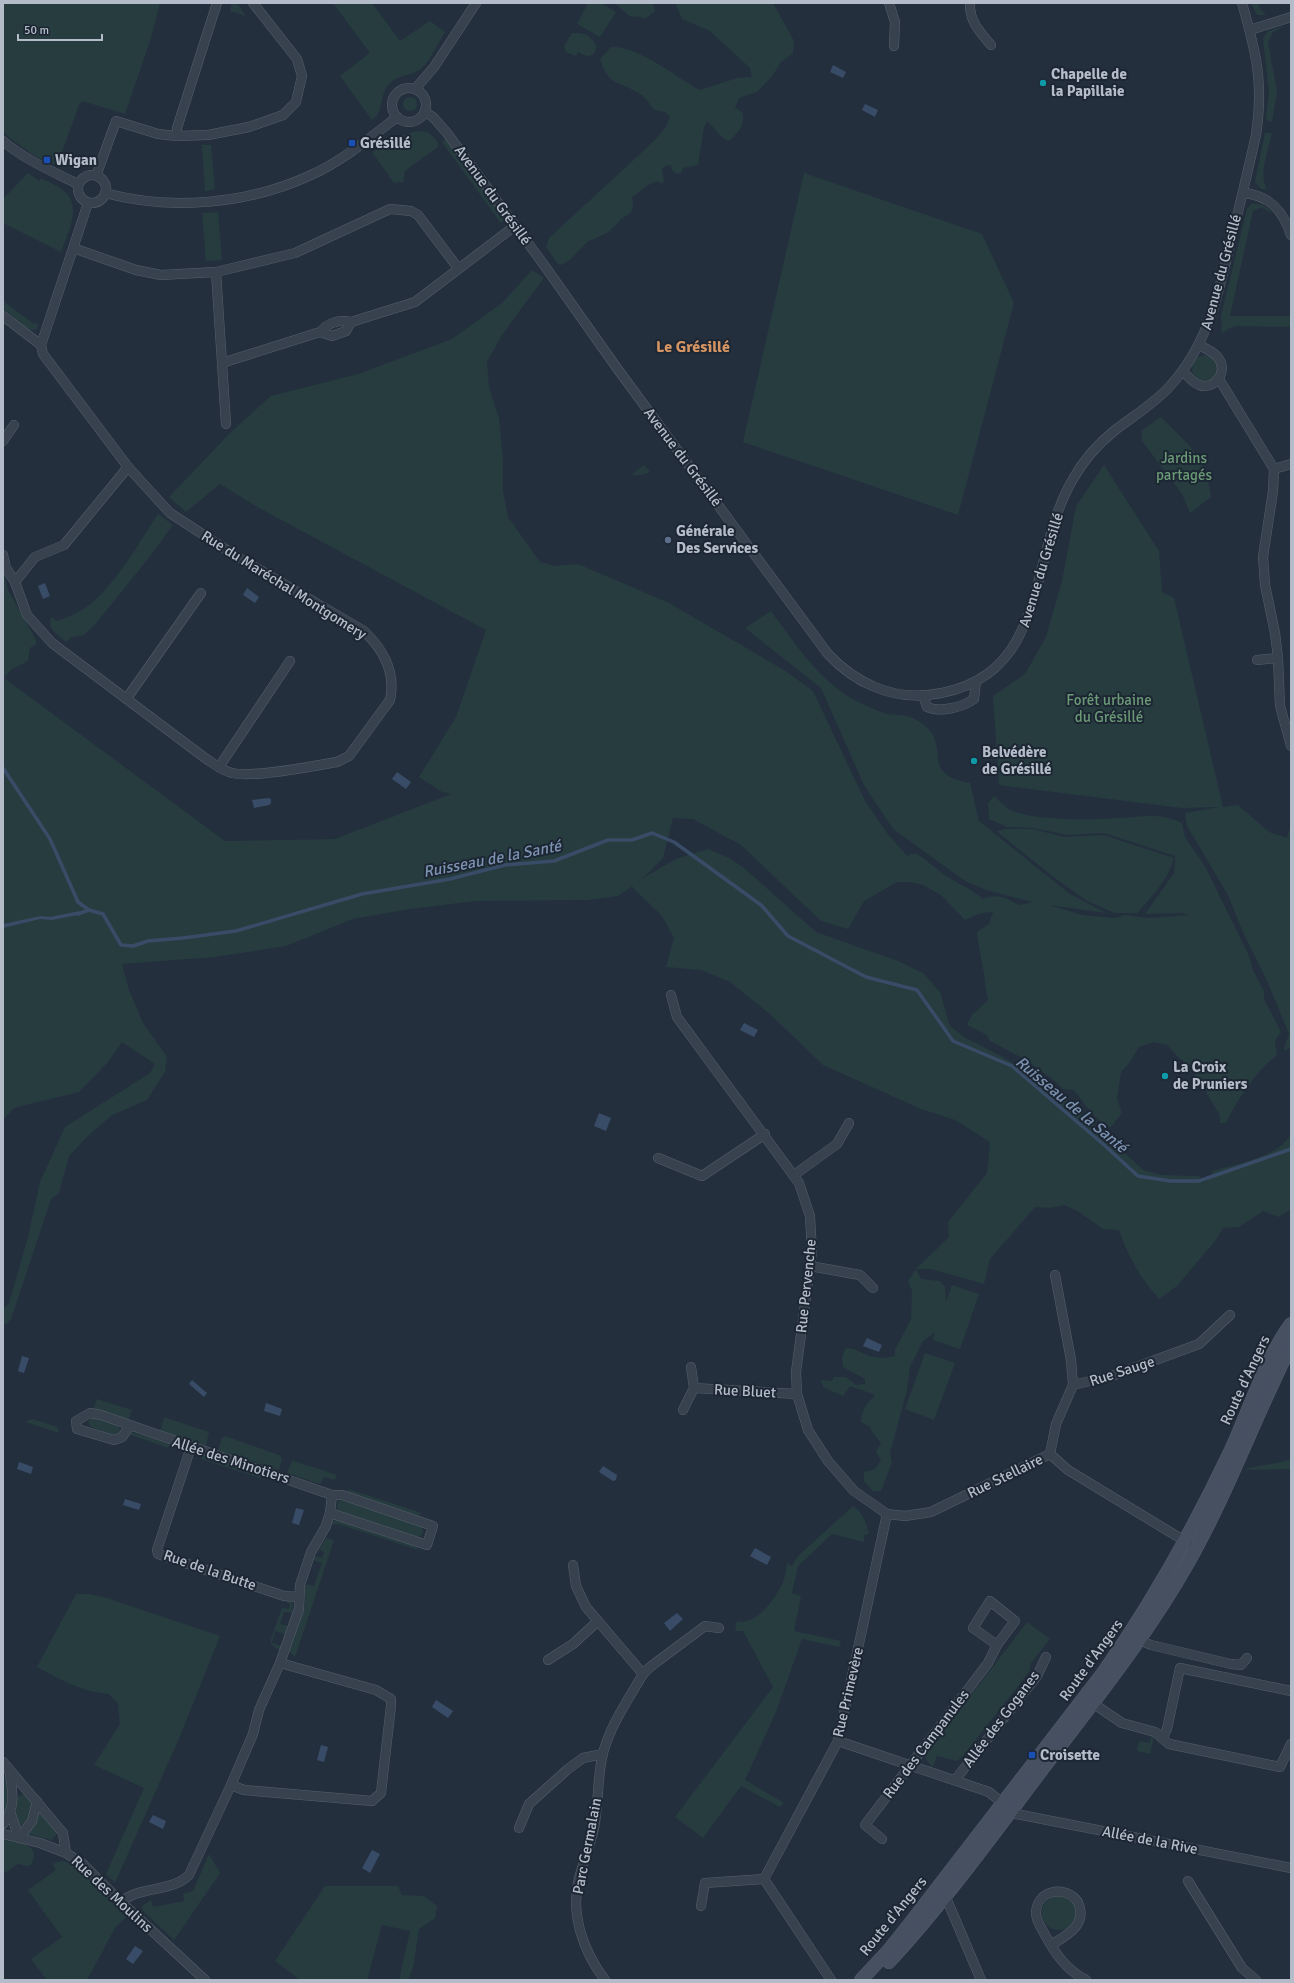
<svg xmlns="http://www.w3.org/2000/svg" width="1294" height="1983" font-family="Signika,sans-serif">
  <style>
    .green { fill: #263c3f }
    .water { fill: #394c67 }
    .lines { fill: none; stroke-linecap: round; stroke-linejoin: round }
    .stream { stroke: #394c67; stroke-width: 3.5 }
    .street-casing { stroke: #565f6c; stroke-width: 10 }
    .secondary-casing { stroke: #565f6c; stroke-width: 14 }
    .street { stroke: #38414e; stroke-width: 9 }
    .secondary { stroke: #465061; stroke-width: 13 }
    .culture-dot { fill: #0f9aa8; stroke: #1d2633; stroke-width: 1.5 }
    .transit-dot { fill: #1a4fb4; stroke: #1d2633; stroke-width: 1.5 }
    .service-dot { fill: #5c6f8a; stroke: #1d2633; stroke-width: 1.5 }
    .labels { text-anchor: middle; stroke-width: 4; stroke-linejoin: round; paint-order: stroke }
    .poi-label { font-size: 15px; font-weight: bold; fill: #b4bcc9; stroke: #1d2633; text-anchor: start }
    .street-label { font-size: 15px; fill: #b4bcc9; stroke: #1d2633 }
    .park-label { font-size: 15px; fill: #6b9a76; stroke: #1d2633 }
    .neighbourhood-label { font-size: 16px; font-weight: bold; fill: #d59563; stroke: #1d2633 }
    .water-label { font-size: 16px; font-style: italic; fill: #7c92b1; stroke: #1d2633 }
  </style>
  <rect width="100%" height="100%" fill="#242f3e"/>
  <g class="green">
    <path d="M3 3H160L151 38 125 114 82 101 79 105 62 152 89 161C58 178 26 151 3 132Z"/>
    <polygon points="232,3 237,3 246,16 230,11"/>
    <path d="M333 3H372L400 41 430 21 445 32C439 41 430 61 422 68 412 76 396 75 388 85 380 95 383 114 372 120L340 76 370 53Z"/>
    <polygon points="588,3 601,3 616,12 600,37 577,24"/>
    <path d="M615 3H653L655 11 645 19C639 15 635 18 630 16 627 15 618 5 615 3Z"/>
    <path d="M675 3H773L794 41 793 53 781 62 773 75 757 92 739 98 735 108 742 112C746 125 737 134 729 141 719 137 715 128 707 121L704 127 698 165 683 168 681 173 676 174 672 170 671 165 665 166 662 169 664 181 661 184 658 181C647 184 641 191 632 197L633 207 631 213 621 219 617 224 607 233 587 242 570 260 561 265 557 263 546 247 549 238 654 141 666 127 670 117 665 112 654 110C650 105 646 97 640 94 619 80 609 88 600 59L611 47C640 46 675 77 700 90L737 78 752 77 750 68 710 31 682 19Z"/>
    <polygon points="1251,3 1258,3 1260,8 1266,15 1257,15"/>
    <polygon points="1286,26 1273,32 1268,42 1277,92 1272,122 1266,120 1269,93 1263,38 1268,31"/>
    <path d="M572 33C584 33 591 34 596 46L595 53C588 58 585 56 578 52L576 56 566 52 564 46Z"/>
    <circle cx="410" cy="104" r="7"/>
    <path d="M417 131C429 131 434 135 439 146L405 171 403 182 394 183 372 152 398 137Z"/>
    <path d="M1265 133H1272C1269 149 1258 174 1267 189H1261L1255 182Z"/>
    <polygon points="446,139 506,219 501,223 442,142"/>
    <polygon points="202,145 211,145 215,189 205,191"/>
    <path d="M28 173 39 181 41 178C48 182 57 185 63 190 83 205 68 233 61 252L3 223V199Z"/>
    <polygon points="804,173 982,234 1014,303 958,515 743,442"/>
    <polygon points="1252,203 1263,205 1271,211 1271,213 1261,207 1253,211 1230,316 1291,316 1291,327 1236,326 1228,329 1222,333 1221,316 1247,209"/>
    <polygon points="218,212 222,260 206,261 202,213"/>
    <path d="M532 270 544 278 502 335 487 362 489 387 499 418 503 460V491L508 517 540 562 555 566 578 564 669 603 784 670 813 691 865 801 887 833 907 856 915 853C926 859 934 867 943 874 956 883 972 889 983 899 998 893 1006 898 1019 905L1033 902 986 890 965 881 893 829 864 785 821 688 745 628 771 611C793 641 815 674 846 695 854 701 866 705 876 710 893 719 905 709 924 725 952 747 918 774 970 783L979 821 1070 894 1106 913 1049 905 1083 915 1114 918 1125 915 1148 918 1189 915 1182 913 1145 914 1174 873 1175 856 1104 833 1067 835 1033 828 1007 827 989 819 988 803 994 796C999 800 1005 807 1010 810 1036 821 1091 820 1119 818 1145 817 1157 812 1182 823L1185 837 1206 868 1249 956 1253 970 1264 991V999L1281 1032 1275 1041 1277 1055C1255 1073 1238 1098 1226 1123H1220V1115L1207 1094 1204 1080 1198 1082 1192 1067 1179 1058 1167 1045 1154 1042 1139 1047 1130 1062 1121 1072 1117 1099 1122 1113 1110 1128C1095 1120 1084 1103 1074 1090L1063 1089 1055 1081 1026 1060 990 1041 987 1035 967 1025 972 1015 988 1000C985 989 985 978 983 968 981 955 978 945 977 932L989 924 993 912 981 913 965 920 941 895 923 885 911 882H897L864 901 848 929 821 921 741 845 693 819 673 818 663 858 643 878 676 859 708 849 731 859 744 868 816 932 898 961 923 973 940 992 950 1026 964 1037 1003 1057 1050 1087 1071 1103 1143 1170 1162 1175 1199 1176 1202 1183 1210 1179 1213 1171C1233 1165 1286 1155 1291 1132V1210L1278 1217 1263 1211 1239 1227 1223 1228 1216 1240 1177 1286 1159 1299C1139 1276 1129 1258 1119 1230L1103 1229 1079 1212 1065 1205 1049 1208 1035 1207 990 1259 984 1284 931 1269H916L921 1279 940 1281 945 1287 946 1302 952 1285 979 1294 960 1349 933 1340 935 1332 923 1341 910 1367 907 1390 890 1453 892 1462 881 1491H873L864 1482V1472L875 1469 881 1461 876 1451 881 1443 872 1432 870 1427 861 1422C862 1409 866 1404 875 1395L850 1386 843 1396 823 1387 821 1380 832 1381 834 1377H846L856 1385 865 1384V1379L843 1367 842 1357 846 1348C854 1348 858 1351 865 1354 875 1359 884 1358 895 1356V1350L911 1319 912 1291 908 1281 916 1269 949 1237 948 1222 987 1173 990 1142 955 1120 921 1109 823 1065 771 1015 730 982 701 970 666 967 674 938 662 916 632 887 634 885 618 896 587 900 476 901 410 909 353 919 286 946 215 957 122 964 129 990 143 1023 167 1057 165 1072 147 1100 112 1115 89 1135 69 1156 59 1193 51 1199 11 1319 6 1324H3V1309L9 1303 28 1237 40 1182 65 1127 150 1073 155 1064 122 1042 108 1062 79 1092 14 1108 3 1120V568L8 590 36 640V644L30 648 28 661 12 669 4 678 225 841 335 839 451 794 442 792 419 777 456 717 486 630 259 508 220 484 186 512 169 497 231 432 271 396 358 374 452 339 502 303Z"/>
    <polygon points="3,301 34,324 38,323 37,329 31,330 27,328 3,309"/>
    <circle cx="1205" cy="368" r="13"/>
    <path d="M1161 417C1188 445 1206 455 1211 497L1190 513 1182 494 1142 441V430Z"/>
    <polygon points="644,465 650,472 642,475 631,475"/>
    <polygon points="1104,465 1159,551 1162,592 1174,598 1223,807 1238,805 1269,832 1287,838 1291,824 1291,1047 1285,1051 1284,1048 1289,1034 1268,983 1242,930 1228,895 1187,826 1185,813 1219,807 1182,808 999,785 993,696 1025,674 1046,637 1062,581 1076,506"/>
    <path d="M158 514 173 525 151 555 97 622 84 635 72 637 66 642 54 632 50 625 51 617 57 621C66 617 77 614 85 608 112 591 140 541 158 514Z"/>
    <path d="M1006 829H1033L1064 837 1104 835 1174 858C1169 880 1151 896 1138 913H1115L1087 901 1052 876 996 831Z"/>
    <polygon points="925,1353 955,1363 934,1420 905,1409"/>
    <polygon points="97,1399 132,1410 128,1421 93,1409"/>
    <polygon points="92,1417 118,1424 120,1432 113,1435 91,1427 88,1422"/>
    <polygon points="164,1417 209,1432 206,1446 160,1431"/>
    <polygon points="32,1419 57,1427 59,1433 25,1422"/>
    <polygon points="131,1433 136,1433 170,1444 168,1448 128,1434"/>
    <polygon points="225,1436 279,1455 282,1458 279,1470 218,1450 222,1438"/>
    <polygon points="202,1455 261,1474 260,1478 201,1459"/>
    <polygon points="1291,1459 1291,1469 1245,1470 1248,1468 1282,1462"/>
    <polygon points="292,1461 294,1461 337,1475 335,1480 324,1477 320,1484 287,1473"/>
    <polygon points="348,1489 422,1513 417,1516 347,1493"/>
    <polygon points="340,1500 422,1525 423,1533 420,1536 414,1537 338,1512 337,1504"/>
    <path d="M853 1506C863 1513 866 1522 869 1534L864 1535V1542L832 1534 798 1566 792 1593 801 1596 794 1631 841 1641 839 1647 802 1639 776 1712 745 1780 784 1803 780 1807 741 1786 703 1838 675 1817 773 1687 743 1631H735L737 1621C756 1627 779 1595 784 1579 786 1574 786 1568 787 1563L792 1566 798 1556Z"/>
    <polygon points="336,1519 416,1545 418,1550 338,1524 331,1524"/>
    <polygon points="326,1538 334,1540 295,1657 289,1651 305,1605 305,1584 314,1586 322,1563 313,1560 316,1556 322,1558 324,1552 319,1549"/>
    <path d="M76 1594H89L107 1598 220 1636 181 1734 115 1883 106 1874 144 1788 94 1765 120 1724 118 1703 109 1694C82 1692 61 1680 37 1667Z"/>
    <polygon points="287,1600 291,1600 293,1604 292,1613 284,1612 280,1624 288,1626 285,1634 275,1631 272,1643 281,1646 279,1650 271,1644 271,1639 282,1608 289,1609 290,1604 286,1602"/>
    <polygon points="1027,1622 1050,1639 1031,1663 1029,1672 963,1756 957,1761 937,1756 933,1767 931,1766 925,1758 926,1750 934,1744"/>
    <polygon points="1151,1735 1154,1736 1150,1754 1137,1751 1139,1741 1150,1743"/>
    <path d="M3 1773C8 1785 11 1803 3 1815Z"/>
    <path d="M25 1793 32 1800V1815L20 1828C15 1817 14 1807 18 1796Z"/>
    <polygon points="39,1810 55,1829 56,1835 52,1840 28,1834"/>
    <path d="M3 1838C17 1842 43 1844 31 1865L27 1866 18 1864 3 1874Z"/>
    <polygon points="209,1854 220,1873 174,1940 143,1911 142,1906 151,1900 153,1907 184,1901 183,1894 193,1891"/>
    <path d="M61 1861C81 1863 111 1902 126 1917L115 1928 87 1980H47L31 1959 62 1937 28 1890 56 1870 52 1864Z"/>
    <polygon points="325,1886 398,1886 402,1895 424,1896 437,1906 435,1918 419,1929 413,1968 408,1980 399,1980 410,1931 382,1925 367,1980 300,1980 275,1961"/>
    <circle cx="1059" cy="1913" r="17"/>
  </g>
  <g class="water">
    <polygon points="833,65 846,72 843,78 830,72"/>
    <polygon points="865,104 878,110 875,117 862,110"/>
    <polygon points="45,583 50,596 43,599 38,586"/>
    <polygon points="247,588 259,597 255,603 243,595"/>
    <polygon points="397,772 411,782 406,789 392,779"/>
    <polygon points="268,798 271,799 271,803 269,805 254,808 252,800"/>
    <polygon points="80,911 83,914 52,920 40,919 3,928 3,924 41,916 50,917"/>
    <polygon points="744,1023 758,1030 754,1037 740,1030"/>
    <polygon points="599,1113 611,1118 606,1131 594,1126"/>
    <polygon points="867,1338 882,1345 879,1352 863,1346"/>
    <polygon points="22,1356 29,1358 24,1373 18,1371"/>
    <polygon points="192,1380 207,1393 204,1397 189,1384"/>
    <polygon points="266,1403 282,1409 280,1416 264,1411"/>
    <polygon points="19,1462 33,1467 31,1474 17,1469"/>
    <polygon points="603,1466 617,1475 616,1480 613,1481 599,1472"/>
    <polygon points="125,1499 141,1504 139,1510 123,1505"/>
    <polygon points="296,1508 304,1510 299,1525 292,1523"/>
    <polygon points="755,1548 771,1557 767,1565 750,1556"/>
    <polygon points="677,1613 683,1619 670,1631 664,1623"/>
    <polygon points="436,1700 453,1711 448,1718 432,1707"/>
    <polygon points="321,1745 328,1747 324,1762 317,1760"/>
    <polygon points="153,1815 166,1821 163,1829 149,1822"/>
    <polygon points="372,1850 380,1854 370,1873 362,1868"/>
    <polygon points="135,1946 143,1951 133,1964 126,1959"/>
  </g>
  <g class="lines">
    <g class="stream">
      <polyline points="3,768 50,839 78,902 89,910"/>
      <polyline points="78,914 89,910 103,914 121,945 133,946 148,941 183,938 236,931 362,894 450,879 505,865 554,861 608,840 632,840 652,833 674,842 761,905 788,936 866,977 917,990 953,1041 1012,1066 1103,1144 1138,1176 1170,1181 1199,1181 1291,1149"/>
    </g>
    <g class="street-casing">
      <g id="street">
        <polyline points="889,3 895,22 894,46"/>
        <path d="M970 3C969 21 980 32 991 45"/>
        <polyline points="1250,30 1291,17"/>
        <circle cx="409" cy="105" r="17"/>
        <polyline points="415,89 434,67 476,3"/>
        <path d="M425 112 433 117 447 133 544 265 619 371 828 654C854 682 890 699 928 695 1052 682 1026 558 1073 479 1083 461 1098 444 1114 431 1133 416 1154 404 1170 386 1208 345 1219 292 1231 240 1240 205 1248 170 1256 135 1264 83 1256 52 1242 3"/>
        <polyline points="177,136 177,128 217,3"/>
        <path d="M3 141C25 160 52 171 78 184"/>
        <circle cx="92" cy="189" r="14"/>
        <polyline points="96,176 116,121 158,134 177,136 208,135 249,127 283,115 296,102 302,76 297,59 253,3"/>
        <path d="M105 193C172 211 249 204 311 175 342 161 370 138 397 117"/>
        <path d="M1243 193C1269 195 1283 210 1291 235"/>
        <polyline points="73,248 136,270 161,275 216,272 295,253 390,209 411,211 418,215 458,268"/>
        <polyline points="216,272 226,424"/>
        <polyline points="3,316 41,345"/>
        <polyline points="320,332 332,336 346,331 351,322"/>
        <path d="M222 363 320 332C329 322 338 319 351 322L415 302 515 226"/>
        <path d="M1183 371C1187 376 1192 382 1199 385 1214 390 1228 373 1219 359 1215 352 1206 349 1199 345"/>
        <polyline points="1219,379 1274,469 1291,464"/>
        <polyline points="3,441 14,425"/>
        <polyline points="1274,469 1273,491 1263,557 1265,585 1275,633 1278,658 1280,706 1291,746"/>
        <path d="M3 555 6 568 15 582 27 615 52 643 205 758C213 763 222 771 232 773 253 778 314 766 337 762L349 756 390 700C396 672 384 650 364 631L236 556 170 513 128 467 43 354 41 345 88 203"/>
        <polyline points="15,582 35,557 64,545 128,467"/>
        <polyline points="1257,660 1278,658"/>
        <path d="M923 695 927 707C940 713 963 707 974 699L976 681"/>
        <polyline points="127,698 201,593"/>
        <polyline points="219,767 290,661"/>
        <polyline points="671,995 677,1017 799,1183 810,1216 812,1251 796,1372 797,1394 808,1430 828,1461 854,1491 887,1514 905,1516 931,1512 1050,1454 1068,1470 1188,1543"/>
        <polyline points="658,1158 702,1176 765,1134"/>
        <polyline points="794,1175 837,1144 849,1123"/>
        <polyline points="810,1266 860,1275 873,1288"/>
        <polyline points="1055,1275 1071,1360 1073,1385"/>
        <polyline points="694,1388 797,1394"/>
        <polyline points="683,1410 694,1388 691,1367"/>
        <polyline points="130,1426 122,1437 114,1440 77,1429 76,1421 90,1413 101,1415 332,1495 342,1495 433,1526 427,1545 330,1513"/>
        <polyline points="191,1447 157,1550 158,1554 284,1596 299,1597"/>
        <polyline points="1050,1454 1056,1424 1073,1385 1112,1376 1199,1344 1230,1315"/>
        <polyline points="573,1565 576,1586 586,1607 643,1674"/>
        <polygon points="990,1601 1015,1621 997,1645 973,1628"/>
        <polyline points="1135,1638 1151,1645 1231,1664 1241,1665 1247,1658"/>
        <polyline points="548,1660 573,1644 598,1621"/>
        <polyline points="280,1663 299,1609 300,1585 311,1552 326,1526 330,1513 332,1495"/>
        <polyline points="1088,1700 1122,1723 1155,1732 1169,1744 1280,1767 1291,1744"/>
        <polyline points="1162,1738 1167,1729 1180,1668 1291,1691"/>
        <polyline points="838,1741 989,1792 1016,1814 1291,1868"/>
        <polyline points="3,1762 63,1833 66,1853"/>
        <polyline points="955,1780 1037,1676 1046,1657"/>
        <polyline points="10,1811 18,1836"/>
        <path d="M3 1824C17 1807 12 1788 9 1769"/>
        <polyline points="519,1828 529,1804 568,1769 583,1758 603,1754"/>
        <polyline points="3,1834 40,1843 66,1853 83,1864 121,1902 205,1980"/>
        <polyline points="20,1837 32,1821 37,1801"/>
        <polyline points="882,1839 865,1825 988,1663 997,1645"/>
        <polyline points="1188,1881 1242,1968 1256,1980"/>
        <polyline points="942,1895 947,1900 981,1980"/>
        <path d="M121 1902C141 1885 171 1893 189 1875L231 1785 253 1734 259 1710 280 1663 376 1690 391 1699V1706L381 1793 372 1801 244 1790 231 1785"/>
        <polyline points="701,1906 705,1883 764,1879"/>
        <path d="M1051 1945C1067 1935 1088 1925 1078 1902 1066 1885 1037 1889 1036 1913 1036 1920 1040 1926 1044 1933 1055 1953 1065 1969 1086 1980"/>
        <path d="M605 1980C583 1951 570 1914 579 1878 584 1861 590 1845 594 1828 599 1803 597 1777 603 1753 611 1724 628 1700 643 1674L650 1667 705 1626 719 1628"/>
        <polyline points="831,1980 764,1879 838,1741 887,1514"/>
      </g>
    </g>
    <g class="secondary-casing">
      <g id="secondary">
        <path d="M889 1962C945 1901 994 1833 1044 1767 1095 1700 1148 1634 1189 1561 1228 1492 1255 1416 1291 1345"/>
        <path d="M861 1980 888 1951 908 1926 1103 1673C1153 1602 1193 1530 1230 1452 1250 1410 1263 1362 1291 1324"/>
      </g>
    </g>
    <use href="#street" class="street"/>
    <use href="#secondary" class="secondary"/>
  </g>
  <g class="culture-dot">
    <circle cx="1043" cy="83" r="4"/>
    <circle cx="974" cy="761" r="4"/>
    <circle cx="1165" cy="1076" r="4"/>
  </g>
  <g class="transit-dot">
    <rect x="348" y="139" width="8" height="8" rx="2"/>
    <rect x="43" y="156" width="8" height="8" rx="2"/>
    <rect x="1028" y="1751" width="8" height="8" rx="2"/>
  </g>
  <circle class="service-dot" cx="668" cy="540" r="4"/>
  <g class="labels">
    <g class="poi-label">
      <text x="1051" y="79">Chapelle de<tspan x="1051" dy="17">la Papillaie</tspan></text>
      <text x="360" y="148">Grésillé</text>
      <text x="55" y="165">Wigan</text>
      <text x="676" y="536">Générale<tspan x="676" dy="17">Des Services</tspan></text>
      <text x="982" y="757">Belvédère<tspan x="982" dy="17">de Grésillé</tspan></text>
      <text x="1173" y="1072">La Croix<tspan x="1173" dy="17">de Pruniers</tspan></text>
      <text x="1040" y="1760">Croisette</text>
    </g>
    <g class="street-label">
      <text transform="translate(493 195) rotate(54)" y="5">Avenue du Grésillé</text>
      <text transform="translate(1221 272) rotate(-75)" y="5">Avenue du Grésillé</text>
      <text transform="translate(683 457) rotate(53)" y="5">Avenue du Grésillé</text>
      <text transform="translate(1041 570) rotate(-73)" y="5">Avenue du Grésillé</text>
      <text transform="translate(284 585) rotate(32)" y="5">Rue du Maréchal Montgomery</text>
      <text transform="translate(806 1286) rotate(-84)" y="5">Rue Pervenche</text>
      <text transform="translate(1122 1371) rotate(-18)" y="5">Rue Sauge</text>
      <text transform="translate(1245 1380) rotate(-65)" y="5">Route d'Angers</text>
      <text transform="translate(745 1391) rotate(3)" y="5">Rue Bluet</text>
      <text transform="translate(231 1460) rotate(18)" y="5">Allée des Minotiers</text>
      <text transform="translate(1005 1476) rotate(-26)" y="5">Rue Stellaire</text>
      <text transform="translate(210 1570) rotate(19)" y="5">Rue de la Butte</text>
      <text transform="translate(1091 1660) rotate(-54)" y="5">Route d'Angers</text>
      <text transform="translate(848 1692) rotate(-77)" y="5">Rue Primevère</text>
      <text transform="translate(1001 1719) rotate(-53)" y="5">Allée des Goganes</text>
      <text transform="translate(926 1744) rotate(-53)" y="5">Rue des Campanules</text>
      <text transform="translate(1150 1840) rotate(11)" y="5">Allée de la Rive</text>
      <text transform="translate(587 1846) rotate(-79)" y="5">Parc Germalain</text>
      <text transform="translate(112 1894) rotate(43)" y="5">Rue des Moulins</text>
      <text transform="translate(893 1916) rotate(-51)" y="5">Route d'Angers</text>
    </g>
    <g class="park-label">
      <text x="1184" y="463">Jardins<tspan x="1184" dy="17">partagés</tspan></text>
      <text x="1109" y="705">Forêt urbaine<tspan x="1109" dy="17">du Grésillé</tspan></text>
    </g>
    <g class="neighbourhood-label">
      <text x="693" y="352">Le Grésillé</text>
    </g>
    <g class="water-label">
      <text transform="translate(492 858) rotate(-11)" y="6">Ruisseau de la Santé</text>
      <text transform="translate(1072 1104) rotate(40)" y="6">Ruisseau de la Santé</text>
    </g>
  </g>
  <rect width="1294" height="1983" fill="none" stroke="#b4bcc9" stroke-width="8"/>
  <path d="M18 34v6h84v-6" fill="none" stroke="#b4bcc9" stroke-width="2"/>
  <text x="24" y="34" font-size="12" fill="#b4bcc9" stroke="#1d2633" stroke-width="3" paint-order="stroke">50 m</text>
</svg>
